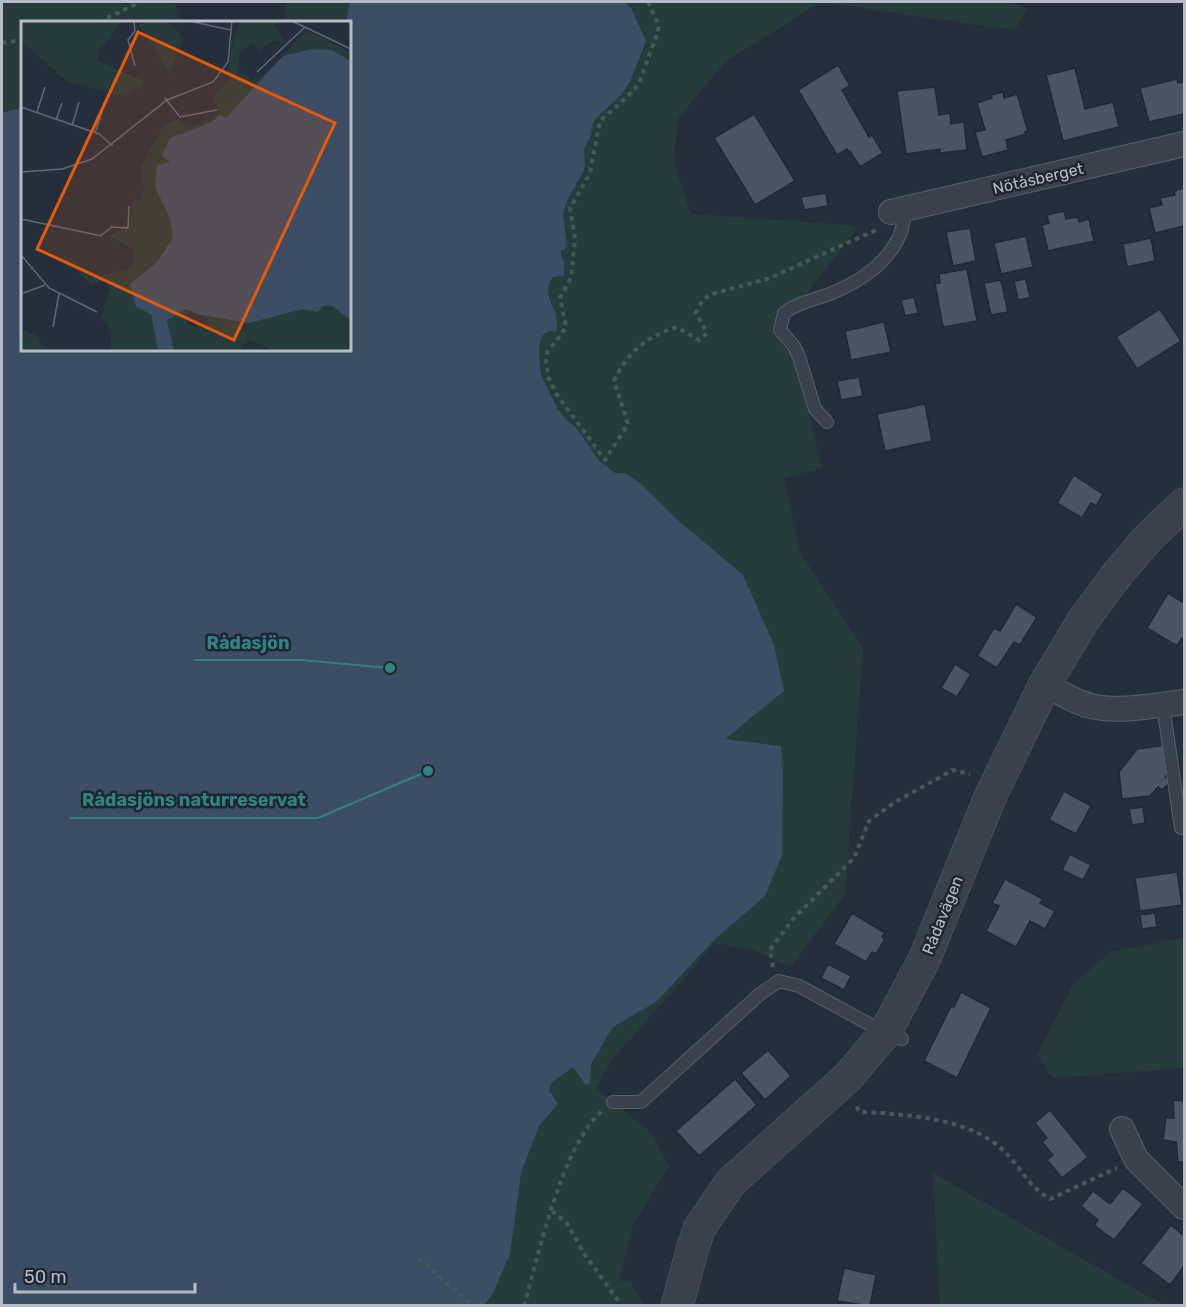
<svg xmlns="http://www.w3.org/2000/svg" width="1186" height="1307" font-family="Rubik,sans-serif">
  <style>
    .green { fill: #273b3d }
    .water { fill: #3c4d64 }
    .building { fill: #4a5562; stroke: #202833; stroke-width: 1.5 }
    .lines { fill: none; stroke-linecap: round; stroke-linejoin: round }
    .service-casing { stroke: #575f6a; stroke-width: 14 }
    .minor-casing { stroke: #575f6a; stroke-width: 26 }
    .tertiary-casing { stroke: #575f6a; stroke-width: 33 }
    .path { stroke: #45585a; stroke-width: 4; stroke-dasharray: 4.5 4.5; stroke-linecap: butt }
    .service { stroke: #39414c; stroke-width: 12 }
    .minor { stroke: #39414c; stroke-width: 24 }
    .tertiary { stroke: #39414c; stroke-width: 32 }
    .labels { text-anchor: middle; stroke-width: 5; stroke-linejoin: round; paint-order: stroke }
    .street-label { font-size: 16px; fill: #b5bcc7; stroke: #1e2631 }
    .inset-road { fill: none; stroke: #5f6774; stroke-width: 1.5 }
    .view { fill: #e8590c; fill-opacity: 0.15; stroke: #e8590c; stroke-width: 3 }
    .inset-edge { fill: none; stroke: #b5bcc7; stroke-width: 3 }
    .leader { fill: none; stroke: #308480; stroke-width: 2 }
    .callout-dot { fill: #308480; stroke: #1e2631; stroke-width: 2 }
    .callout-label { font-size: 18px; text-anchor: middle; font-weight: bold; fill: #308480; stroke: #1e2631; stroke-width: 5; stroke-linejoin: round; paint-order: stroke }
  </style>
  <rect width="100%" height="100%" fill="#252f3c"/>
  <g class="green">
    <polygon points="2,2 175,2 181,22 22,22 22,107 2,113"/>
    <polygon points="286,2 350,2 346,20 342,22 284,22"/>
    <polygon points="363,2 1011,2 1027,9 1015,30 821,2 726,61 678,118 674,164 691,214 858,226 786,321 822,468 784,478 800,552 863,648 845,894 790,967 755,950 715,943 609,1063 596,1088 651,1133 669,1167 633,1225 619,1281 630,1281 644,1305 2,1305 2,117 22,350 350,350 350,22"/>
    <polygon points="1184,938 1184,1068 1053,1078 1037,1055 1074,983 1110,952"/>
    <polygon points="933,1173 1163,1305 940,1305"/>
  </g>
  <path class="water" d="M350 2H624L631 8 646 41 630 82 621 95 594 120 590 137 584 149 585 165 583 172 566 203 563 214 567 247 561 251V255L564 262V276L553 277C538 297 563 310 556 332L549 331 542 336 539 348 540 367 541 375 557 408 565 419 575 426 599 461 615 473H625L640 483 680 522 743 575 774 645 784 691 725 739 781 746 783 769 782 855 765 896 714 940 656 1002 613 1027 591 1064 590 1084H585L573 1067 551 1083 549 1091 558 1104 539 1126 521 1173 510 1254 494 1291 485 1305H2V113L22 107V350H350V22H342L346 20Z"/>
  <g class="building">
    <polygon points="838,65 850,86 842,90 869,137 872,135 883,153 860,167 850,151 849,152 847,149 837,155 798,90"/>
    <polygon points="1075,68 1085,109 1113,102 1119,127 1063,141 1046,75"/>
    <polygon points="1177,79 1178,83 1184,82 1184,114 1149,122 1140,88"/>
    <polygon points="935,87 939,115 950,113 951,124 964,122 967,150 940,153 940,149 906,154 897,91"/>
    <polygon points="1003,92 1004,98 1017,94 1028,131 1025,132 1026,134 1006,140 1008,150 982,157 975,132 985,130 977,103 992,98 991,95"/>
    <polygon points="754,114 795,181 755,205 714,138"/>
    <polygon points="1184,188 1184,226 1155,233 1149,208 1162,205 1160,198 1175,195 1174,191"/>
    <polygon points="826,193 828,206 804,210 801,197"/>
    <polygon points="1064,211 1066,219 1078,217 1079,222 1089,219 1094,241 1048,251 1042,225 1049,223 1047,215"/>
    <polygon points="970,228 976,261 953,266 946,232"/>
    <polygon points="1026,236 1033,267 1001,274 994,243"/>
    <polygon points="1151,238 1155,261 1127,267 1123,244"/>
    <polygon points="967,269 977,321 943,327 935,284 940,283 939,274"/>
    <polygon points="1026,279 1030,298 1018,300 1014,281"/>
    <polygon points="1001,280 1008,312 991,315 984,283"/>
    <polygon points="914,297 918,313 905,316 901,300"/>
    <polygon points="1160,309 1181,341 1137,369 1116,337"/>
    <polygon points="884,322 891,352 851,360 845,331"/>
    <polygon points="859,377 863,396 841,400 837,381"/>
    <polygon points="925,404 932,441 885,451 877,414"/>
    <polygon points="1074,475 1103,494 1096,506 1091,503 1082,518 1057,503"/>
    <polygon points="1168,593 1184,603 1184,639 1182,638 1177,646 1147,628"/>
    <polygon points="1016,604 1037,617 1020,645 1014,642 997,668 977,656 994,628 1000,631"/>
    <polygon points="955,664 971,674 957,697 941,688"/>
    <polygon points="1165,745 1168,773 1165,777 1171,781 1162,790 1158,787 1150,796 1122,799 1119,772 1137,749"/>
    <polygon points="1064,791 1091,806 1076,834 1049,820"/>
    <polygon points="1143,807 1145,823 1132,825 1129,809"/>
    <polygon points="1070,854 1091,865 1083,880 1062,870"/>
    <polygon points="1177,872 1182,905 1140,911 1135,878"/>
    <polygon points="1005,879 1043,899 1040,903 1055,911 1045,929 1030,921 1016,947 986,931 999,906 992,903"/>
    <polygon points="852,913 885,933 882,937 885,939 876,954 872,952 866,962 834,944"/>
    <polygon points="1155,913 1157,927 1142,929 1140,915"/>
    <polygon points="828,964 851,976 844,990 821,978"/>
    <polygon points="961,992 991,1008 957,1078 924,1061 951,1006 954,1007"/>
    <polygon points="768,1050 791,1076 765,1100 741,1073"/>
    <polygon points="735,1079 757,1105 699,1156 676,1131"/>
    <polygon points="1173,1100 1184,1101 1184,1162 1178,1162 1176,1142 1163,1140 1166,1118 1174,1118"/>
    <polygon points="1050,1110 1088,1157 1062,1178 1047,1160 1053,1155 1042,1142 1047,1138 1035,1123"/>
    <polygon points="1123,1188 1143,1204 1114,1240 1094,1225 1098,1220 1081,1206 1093,1191 1110,1204"/>
    <polygon points="1171,1225 1184,1236 1184,1266 1170,1285 1141,1263"/>
    <polygon points="844,1268 876,1275 870,1306 837,1301"/>
  </g>
  <g class="lines">
    <g class="service-casing">
      <g id="service">
        <path d="M827 422 815 409 799 357 794 346 780 330 784 313C798 302 815 300 832 293 859 282 890 262 901 232 903 225 904 217 906 209"/>
        <polyline points="1163,705 1181,828"/>
        <polyline points="613,1102 641,1102 760,994 779,981 799,986 871,1025 902,1039"/>
      </g>
    </g>
    <g class="minor-casing">
      <g id="minor">
        <polyline points="891,212 1184,144"/>
        <path d="M1045 684C1061 693 1078 704 1096 707 1121 712 1159 705 1184 702"/>
        <polyline points="1122,1129 1136,1159 1184,1207"/>
      </g>
    </g>
    <g class="tertiary-casing">
      <polyline id="tertiary" points="677,1306 693,1247 700,1227 731,1182 848,1077 885,1033 924,960 991,795 1045,684 1084,619 1119,572 1149,537 1184,504"/>
    </g>
    <g class="path">
      <path d="M648 2 659 26 656 37 639 83 629 95 600 121 590 173 570 208 575 239 571 278 560 298 566 326 561 335 547 352 546 362 549 379 557 395 605 460 628 424 614 381C626 354 648 335 677 327L699 340 707 333 696 313 701 303 709 295 770 278 878 229"/>
      <polyline points="99,22 140,2"/>
      <polyline points="2,43 22,40"/>
      <polyline points="773,967 770,950 793,919 854,858 869,821 895,802 953,770 970,774"/>
      <path d="M856 1107 860 1112C905 1114 972 1118 1005 1152 1020 1167 1030 1188 1050 1199L1117 1168"/>
      <polyline points="552,1211 567,1223 585,1255 622,1306"/>
      <polyline points="419,1258 473,1306"/>
      <path d="M524 1306C538 1256 563 1144 601 1112"/>
    </g>
    <use href="#service" class="service"/>
    <use href="#minor" class="minor"/>
    <use href="#tertiary" class="tertiary"/>
  </g>
  <g class="labels">
    <g class="street-label">
      <text transform="translate(1038 178) rotate(-13)" y="6">Nötåsberget</text>
      <text transform="translate(942 915) rotate(-68)" y="6">Rådavägen</text>
    </g>
  </g>
  <g transform="translate(21 21)">
    <rect width="330" height="330" fill="#252f3c"/>
    <path d="M0 0H101L78 30 77 40 121 59 122 64 102 75 46 60 0 20ZM116 0H146L163 17 149 52ZM223 0H258L253 4 265 22 252 20 239 29 230 22 218 32 217 49 228 56 229 61 245 52 286 10 330 31V330H257L227 319 218 330H153L145 301 157 290 145 296 143 302 151 330H90L89 308 80 296 90 267 83 260 71 264 43 238 47 236 77 256 109 247 115 230 88 215 107 205 113 178 120 179 123 166 120 145 142 105 157 98 167 107 198 93 192 74 209 59 207 51 213 16 218 3ZM169 290 186 294 184 307 165 304ZM0 309 13 313 25 327 37 330H0Z" fill="#273b3d" fill-rule="evenodd"/>
    <path d="M292 28 310 29 330 40V299L311 285H302L297 291 282 288 228 302 180 294 165 288 146 299 153 330H137L130 293 115 286 109 263 135 242 152 217 149 197 134 166 136 144 149 141 141 135 149 117 191 101 199 94 205 97 262 35Z" fill="#3c4d64"/>
    <path class="inset-road" d="M113 0 114 10 107 19 114 45M168 0 210 9M271 0 330 28M236 51 284 6M144 77 159 96 196 89M0 86 78 113 92 125M16 91 24 66M35 99 41 82M51 105 58 81M74 112 81 91M0 151 41 148 71 138 146 79 192 61 207 41 211 0M0 198 81 215M79 215 91 206 107 207 108 185M0 234 28 267 76 291M0 273 24 264M32 306 38 273"/>
    <path class="view" d="M117 11 314 102 213 319 16 228Z"/>
    <rect width="330" height="330" class="inset-edge"/>
  </g>
  <path class="leader" d="M390 668L301 660H194M428 771L318 818H70"/>
  <g class="callout-dot">
    <circle cx="390" cy="668" r="6"/>
    <circle cx="428" cy="771" r="6"/>
  </g>
  <g class="callout-label">
    <text x="248" y="649">Rådasjön</text>
    <text x="194" y="806">Rådasjöns naturreservat</text>
  </g>
  <rect width="1186" height="1307" fill="none" stroke="#b5bcc7" stroke-width="6"/>
  <path d="M15 1283v9h180v-9" fill="none" stroke="#b5bcc7" stroke-width="3"/>
  <text x="24" y="1283" font-size="18" fill="#b5bcc7" stroke="#1e2631" stroke-width="4.5" paint-order="stroke">50 m</text>
</svg>
